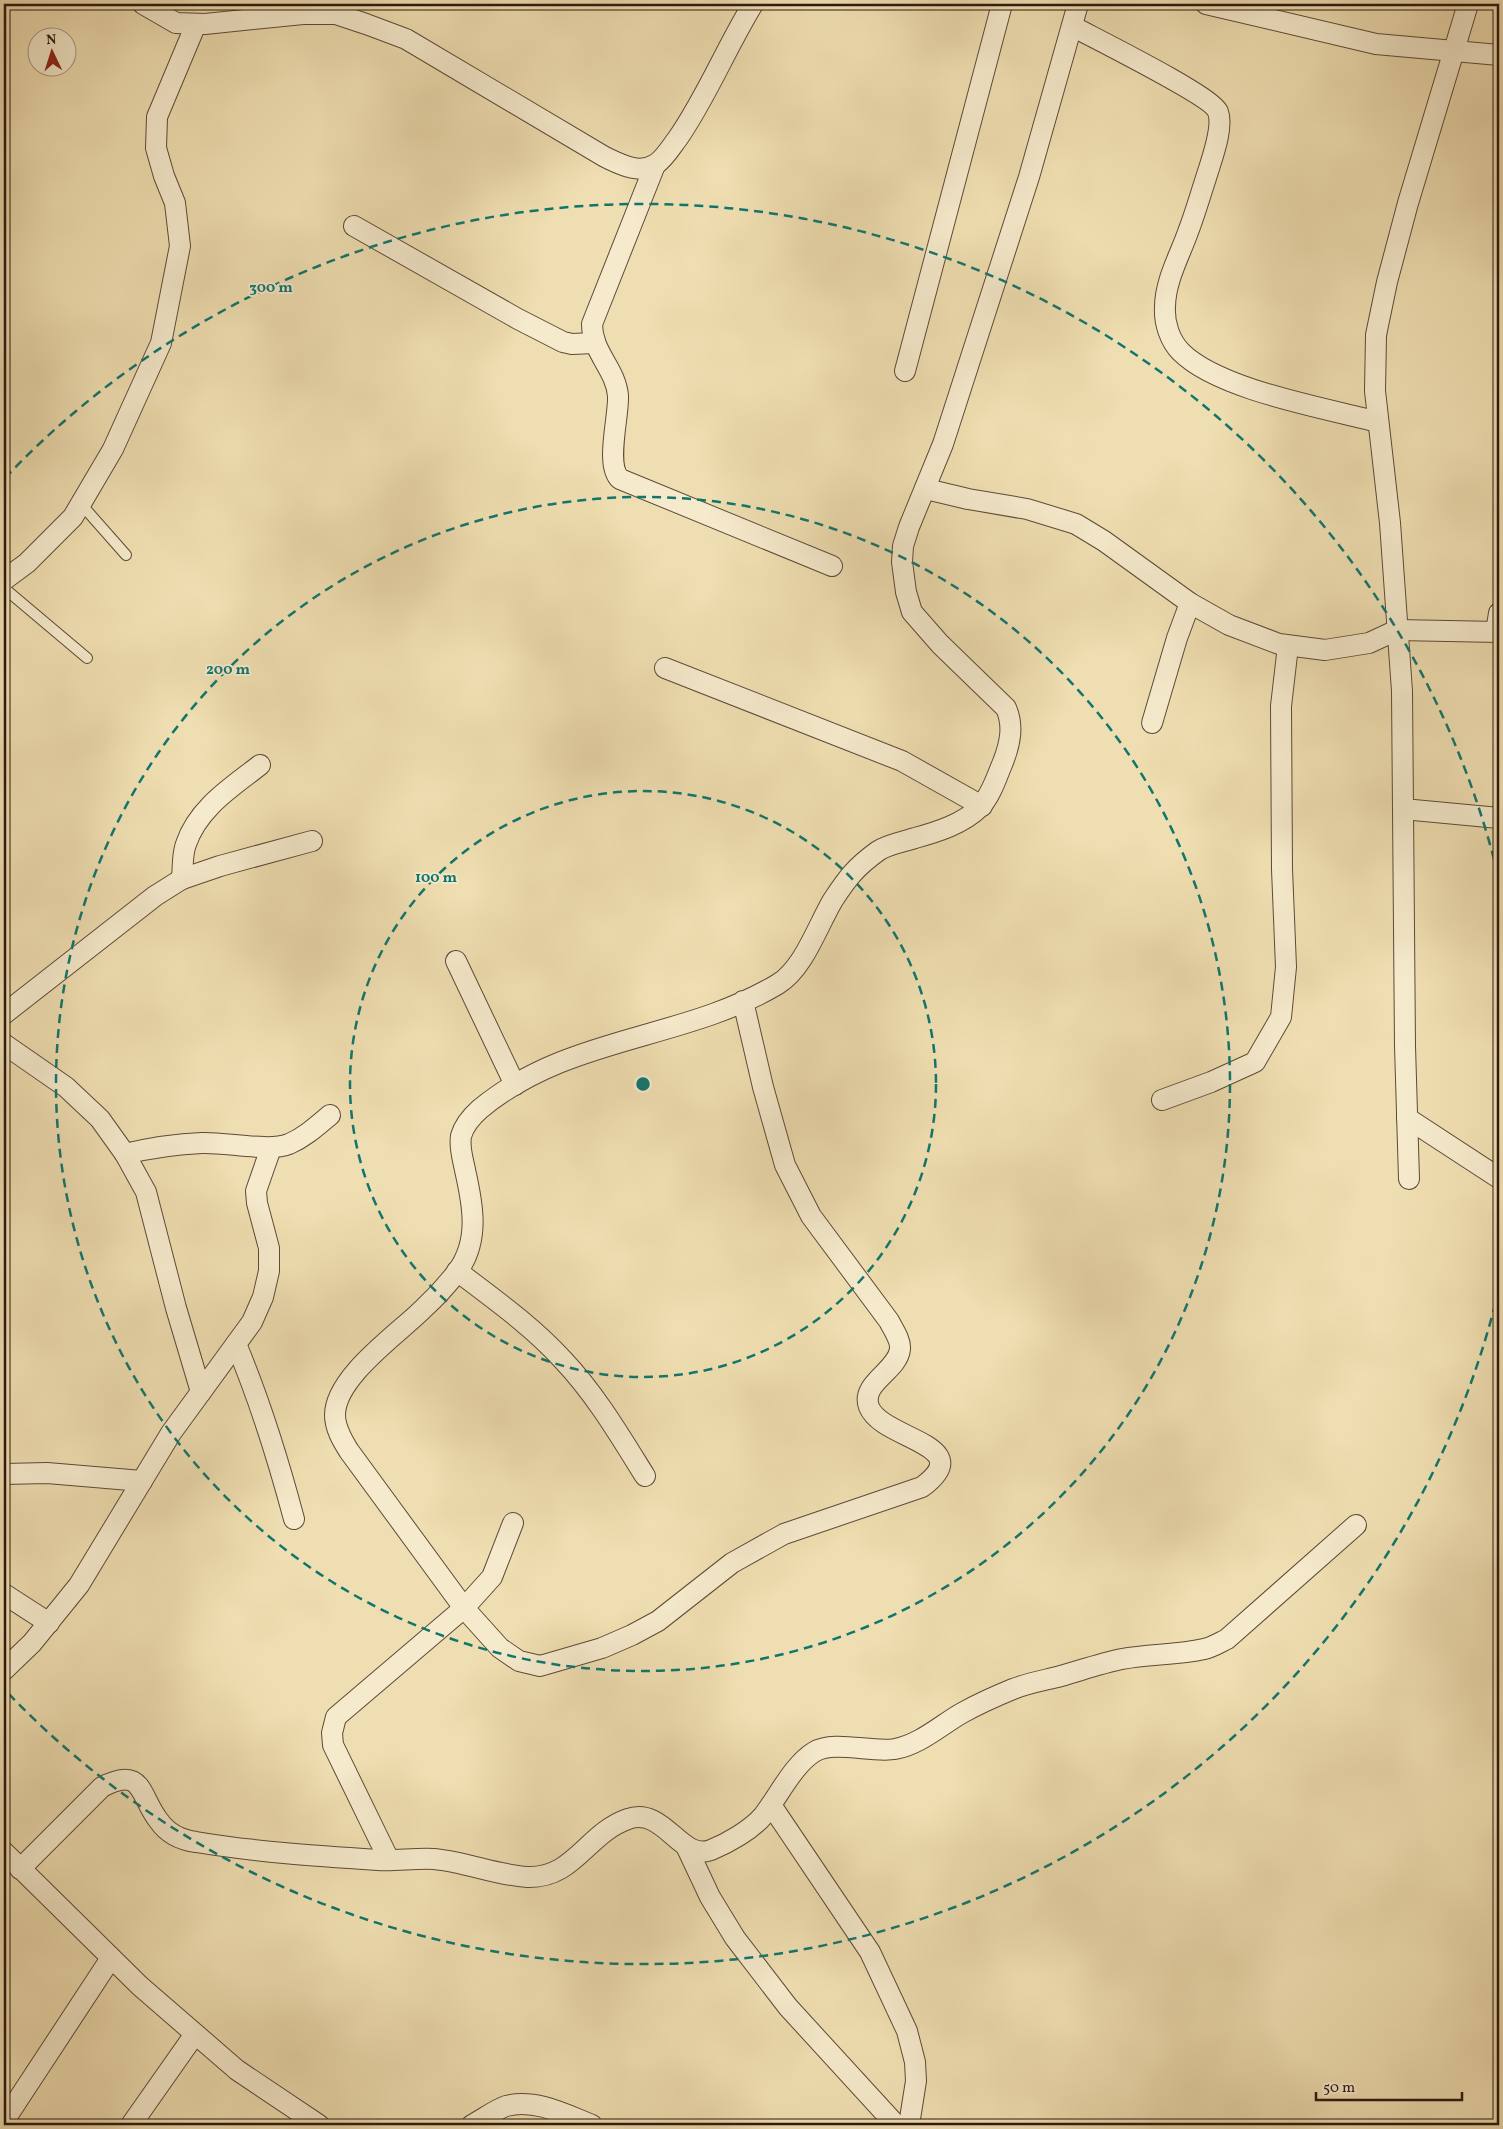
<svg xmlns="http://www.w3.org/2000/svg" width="1503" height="2129" font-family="Vollkorn,serif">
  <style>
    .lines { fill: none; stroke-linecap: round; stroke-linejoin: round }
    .service-casing { stroke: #5d4a38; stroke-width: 12 }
    .minor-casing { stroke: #5d4a38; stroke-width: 22 }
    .service { stroke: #f5eacc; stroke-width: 10 }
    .minor { stroke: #f5eacc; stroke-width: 20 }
    .ring { fill: none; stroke: #0f766e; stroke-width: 2.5; stroke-dasharray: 9 6 }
    .centre { fill: #0f766e; stroke: #f5eacc; stroke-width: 2.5 }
    .ring-label { font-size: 15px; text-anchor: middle; font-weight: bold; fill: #0f766e; stroke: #f5eacc; stroke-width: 4; stroke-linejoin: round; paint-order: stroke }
  </style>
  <rect width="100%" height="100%" fill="#efdeb1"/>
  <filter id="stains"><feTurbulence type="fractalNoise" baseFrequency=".004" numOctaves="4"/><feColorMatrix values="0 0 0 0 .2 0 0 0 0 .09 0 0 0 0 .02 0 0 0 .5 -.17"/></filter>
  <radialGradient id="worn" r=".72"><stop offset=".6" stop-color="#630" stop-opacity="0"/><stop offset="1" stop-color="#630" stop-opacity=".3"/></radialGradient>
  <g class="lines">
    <g class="service-casing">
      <g id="service">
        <polyline points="81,504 126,555"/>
        <polyline points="4,588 87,658"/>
      </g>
    </g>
    <g class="minor-casing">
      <g id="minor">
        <path d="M143 4 176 23 205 24 303 14H336L366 24 406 39 605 157C620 164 639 175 656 164 665 158 671 147 678 138 707 96 726 48 753 4"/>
        <polyline points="1206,4 1376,44 1499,55"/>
        <path d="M1072 26C1094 38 1212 96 1218 112 1224 128 1211 161 1206 178 1200 196 1195 214 1188 232 1180 255 1165 281 1165 307 1164 323 1170 341 1181 352 1219 390 1325 408 1378 422"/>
        <path d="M655 165 592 324C592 353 616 369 618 396 619 417 605 465 620 479L832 566"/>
        <polyline points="354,226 518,319 563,342 572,344 594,343"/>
        <polyline points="905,371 1002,4"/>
        <polyline points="926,489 968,499 1027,509 1076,524 1104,541 1190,603 1229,625 1279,644 1325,650 1369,643 1397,630 1499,632"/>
        <polyline points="4,580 27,563 73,517 113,449 161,343 180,246 175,203 164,176 156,148 157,117 196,24"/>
        <polyline points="1496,632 1499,613"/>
        <polyline points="665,668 902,761 982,806"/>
        <polyline points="1152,723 1177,638 1190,603"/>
        <polyline points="1403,809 1499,818"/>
        <path d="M182 879C183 868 182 854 186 844 198 808 232 787 260 765"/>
        <polyline points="456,961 515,1085"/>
        <path d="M743 1001 763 1087 785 1165 811 1216 889 1321C893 1329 901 1340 900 1349 898 1371 860 1383 869 1407 882 1440 980 1444 922 1487L784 1534 732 1563 658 1621 632 1635 602 1648 540 1666 519 1661 500 1648 464 1608 349 1451C342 1440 335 1428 335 1415 335 1377 398 1334 423 1309 435 1298 447 1285 457 1272 480 1241 473 1205 465 1170 463 1159 459 1148 461 1136 464 1125 471 1117 480 1109 569 1035 683 1041 778 984 804 968 818 925 833 900 848 877 856 867 878 851 888 844 903 842 915 838 937 832 963 824 980 807 991 796 997 776 1003 762 1010 744 1014 726 1006 708L940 644 912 612 906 592 902 562 903 546 909 527 943 444 1029 177 1078 4"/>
        <polyline points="4,1014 155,896 182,879 220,866 312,841"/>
        <polyline points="4,1044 66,1087 100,1119 125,1154 146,1192 176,1308 201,1392"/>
        <polyline points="1162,1100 1211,1082 1255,1062 1281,1017 1286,967 1282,869 1281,706 1288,646"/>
        <polyline points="1407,1118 1499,1178"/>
        <path d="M125 1154C150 1148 176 1144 202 1143 226 1142 269 1152 289 1144 305 1137 317 1126 330 1115"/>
        <polyline points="1409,1179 1405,1046 1402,691 1390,523 1375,391 1376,335 1387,282 1408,203 1468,4"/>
        <path d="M457 1271C494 1299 532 1326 563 1360 596 1395 620 1436 645 1476"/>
        <path d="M236 1344C260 1401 278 1459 294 1519"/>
        <polyline points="4,1474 47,1473 142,1481"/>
        <polyline points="4,1594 49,1623"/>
        <polyline points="4,1670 32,1643 79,1585 171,1433 252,1322 263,1297 269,1271 269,1248 257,1203 256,1191 271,1148"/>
        <polyline points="771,1805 870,1952 907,2031 915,2062 916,2081 909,2125"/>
        <polyline points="686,1846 710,1897 735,1938 788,2007 896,2125"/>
        <polyline points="4,1852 140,1986 237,2070 319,2125"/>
        <polyline points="389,1860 333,1745 332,1733 336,1717 464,1608 492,1577 513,1523"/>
        <path d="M20 1869 102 1787C144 1765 139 1796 159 1821 168 1834 181 1840 196 1842 256 1852 317 1856 378 1860 396 1861 415 1858 434 1859 466 1862 496 1875 527 1877 574 1879 587 1833 628 1819 664 1806 681 1862 711 1850 728 1843 751 1830 763 1816 778 1797 793 1765 814 1752 834 1740 872 1753 895 1749 919 1745 941 1725 962 1713 978 1704 996 1696 1013 1689 1028 1683 1046 1680 1061 1676 1082 1670 1102 1663 1122 1659 1149 1654 1177 1655 1204 1649 1211 1648 1219 1643 1227 1639L1356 1525"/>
        <polyline points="4,2121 111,1958"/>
        <polyline points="131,2125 195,2034"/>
        <path d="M472 2125C483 2119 495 2110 506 2106 535 2098 567 2115 592 2125"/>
      </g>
    </g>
    <use href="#service" class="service"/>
    <use href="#minor" class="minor"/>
  </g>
  <g class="ring">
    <circle cx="643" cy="1084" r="293"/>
    <circle cx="643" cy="1084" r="587"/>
    <path d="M1499 1289A880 880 0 0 1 5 1690M5 478A880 880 0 0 1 1499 879"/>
  </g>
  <circle cx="643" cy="1084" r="8" class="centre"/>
  <g class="ring-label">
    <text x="271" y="292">300 m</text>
    <text x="228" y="674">200 m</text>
    <text x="436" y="882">100 m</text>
  </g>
  <rect width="1503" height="2129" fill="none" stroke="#efdeb1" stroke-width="20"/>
  <rect x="5" y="5" width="1493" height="2119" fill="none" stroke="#2c1910" stroke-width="2.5"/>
  <rect x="10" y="10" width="1483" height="2109" fill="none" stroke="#2c1910"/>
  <g transform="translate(52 52) rotate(356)"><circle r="24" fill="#f5eacc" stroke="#a59681"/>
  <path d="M0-4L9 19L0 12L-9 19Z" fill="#8f2418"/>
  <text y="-8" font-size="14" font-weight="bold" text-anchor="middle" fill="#2c1910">N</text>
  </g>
  <path d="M1316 2092v8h146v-8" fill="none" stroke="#2c1910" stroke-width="2.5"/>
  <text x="1323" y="2092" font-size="15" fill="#2c1910" stroke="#f5eacc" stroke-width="4" paint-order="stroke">50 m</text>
  <rect width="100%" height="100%" filter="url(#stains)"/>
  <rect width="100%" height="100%" fill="url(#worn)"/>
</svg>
